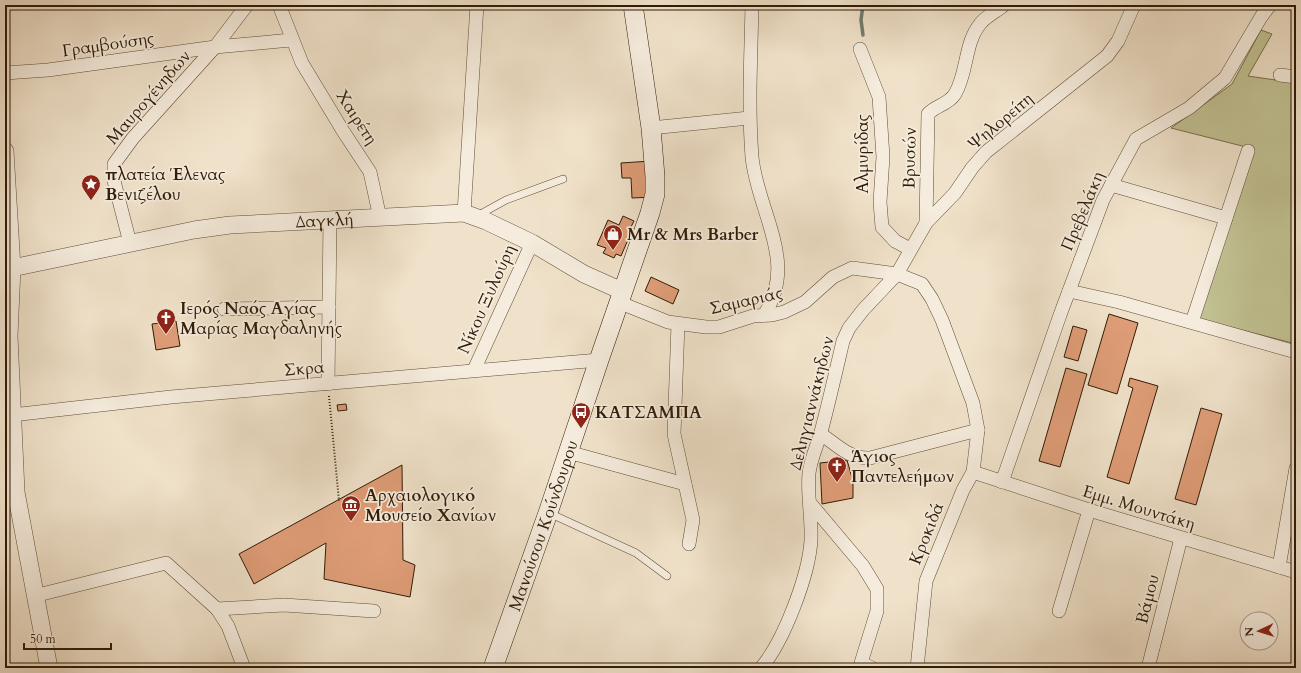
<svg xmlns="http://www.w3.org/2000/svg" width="1301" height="673" font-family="Cardo,serif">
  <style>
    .green { fill: #c1c192; stroke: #786e4d }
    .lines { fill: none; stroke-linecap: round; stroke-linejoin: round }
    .stream { stroke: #707c73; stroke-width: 3.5 }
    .building { fill: #df9d77; stroke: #2f1b08 }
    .service-casing { stroke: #5f4d38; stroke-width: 8 }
    .minor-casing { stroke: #5f4d38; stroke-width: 14 }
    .tertiary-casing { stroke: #5f4d38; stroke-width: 18 }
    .secondary-casing { stroke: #2f1b08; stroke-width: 20 }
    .path { stroke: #2f1b08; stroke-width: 2; stroke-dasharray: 1 2; stroke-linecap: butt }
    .service { stroke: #f5ecdd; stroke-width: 7 }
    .minor { stroke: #f5ecdd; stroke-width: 13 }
    .tertiary { stroke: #f5ecdd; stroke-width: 17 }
    .secondary { stroke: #f5ecdd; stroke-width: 19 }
    .labels { text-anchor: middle; stroke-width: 3.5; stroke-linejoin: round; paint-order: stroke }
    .street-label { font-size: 17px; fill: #2f1b08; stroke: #f5ecdd }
    .poi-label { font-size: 17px; font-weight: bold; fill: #2f1b08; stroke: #f5ecdd; text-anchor: start }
  </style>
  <rect width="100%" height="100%" fill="#f0e2ca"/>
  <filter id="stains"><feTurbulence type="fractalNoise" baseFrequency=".005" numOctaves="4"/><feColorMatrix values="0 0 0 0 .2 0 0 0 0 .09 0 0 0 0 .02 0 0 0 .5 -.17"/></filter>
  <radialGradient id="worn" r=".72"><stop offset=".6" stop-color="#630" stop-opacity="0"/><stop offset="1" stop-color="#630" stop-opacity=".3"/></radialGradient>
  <polygon class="green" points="1261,30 1272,34 1248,76 1296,83 1296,344 1199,319 1254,149 1171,128 1232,84"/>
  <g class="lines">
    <polyline class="stream" points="863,5 861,20 863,35"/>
  </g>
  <g class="building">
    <polygon points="651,161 653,197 632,198 631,178 622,178 621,163"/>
    <polygon points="623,216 634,221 630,229 633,228 621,256 616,254 614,258 603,253 606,248 597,245 608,220 619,225"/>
    <polygon points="651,277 679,290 673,304 645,291"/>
    <polygon points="1109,314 1138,323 1117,394 1088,385"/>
    <polygon points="176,321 180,346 156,350 152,324"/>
    <polygon points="1073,326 1087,330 1078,361 1064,357"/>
    <polygon points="1066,368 1087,374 1060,467 1039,461"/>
    <polygon points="1130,378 1158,386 1129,484 1107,477 1133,388 1128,386"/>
    <polygon points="346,404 347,410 338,411 337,405"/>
    <polygon points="1201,408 1222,414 1196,505 1175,499"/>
    <polygon points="847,460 853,481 853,498 822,504 820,463"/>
    <polygon points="402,465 403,560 415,565 410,597 324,579 326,543 254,584 239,554"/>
  </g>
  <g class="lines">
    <g class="service-casing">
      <g id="service">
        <polyline points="477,216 506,200 563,179"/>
        <polyline points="549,513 636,553 667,576"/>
      </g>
    </g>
    <g class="minor-casing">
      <g id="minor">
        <polyline points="279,5 302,63 343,131 370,172 380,218"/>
        <path d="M752 5C751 56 748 106 752 157 757 211 799 262 764 315"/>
        <polyline points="860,49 879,97 883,157 880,202 882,227 895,241 910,249"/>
        <polyline points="5,73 48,70 215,47 291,40"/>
        <polyline points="1280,75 1296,77"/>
        <polyline points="651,128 749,118"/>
        <polyline points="1111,185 1226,218"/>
        <polyline points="464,213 477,5"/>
        <path d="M926 223 928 114C936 105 948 105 955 94 968 72 964 44 980 24 985 17 997 11 1004 5"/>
        <polyline points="130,243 114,181 114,164 133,138 215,47 247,5"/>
        <polyline points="1069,291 1119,302 1296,352"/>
        <polyline points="618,302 668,322 706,327 719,327 753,316 772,315 784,312 805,302 833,277 852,268 897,274 922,284 932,299 942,320 973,403 978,430 973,472 963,490 926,581 917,668"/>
        <polyline points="224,309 329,307"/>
        <polyline points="1192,322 1248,151"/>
        <polyline points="678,324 674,434 693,520 689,544"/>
        <polyline points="474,370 532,243"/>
        <polyline points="328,384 330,219"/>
        <polyline points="12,415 171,397 599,360"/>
        <path d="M821 434C837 445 849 459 870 458L978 430"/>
        <polyline points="568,452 685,484"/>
        <polyline points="973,472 1089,510 1296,572"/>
        <polyline points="1002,482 1060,315 1103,200 1136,139 1189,108 1225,78 1261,17 1270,5"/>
        <polyline points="810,503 863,566 877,589 877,611 861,663 872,668"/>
        <polyline points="1279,567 1296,468"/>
        <polyline points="34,596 166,563 217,609 228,626 244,668"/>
        <polyline points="217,609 284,605 374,611"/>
        <polyline points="1059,611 1089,510"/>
        <path d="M761 668C784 641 809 575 811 540 812 518 807 495 809 473 811 458 817 446 821 432 829 402 836 371 843 341L849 328 863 310 897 274 926 223 955 193 972 168 986 152 1107 56 1118 41 1134 5"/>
        <polyline points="1148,668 1181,538"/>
      </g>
    </g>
    <g class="tertiary-casing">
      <g id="tertiary">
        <polyline points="5,151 12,268 9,336 16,492 49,668"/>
        <path id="s1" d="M12 268 194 230 230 225 464 213 486 221 532 243 584 274 622 291"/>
      </g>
    </g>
    <g class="secondary-casing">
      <g id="secondary">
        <path id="s2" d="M493 668 548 513 599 360 650 213 655 194V176L651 128 633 5"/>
      </g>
    </g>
    <polyline class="path" points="329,396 339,501"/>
    <use href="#service" class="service"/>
    <use href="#minor" class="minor"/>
    <use href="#tertiary" class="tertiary"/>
    <use href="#secondary" class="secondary"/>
  </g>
  <defs>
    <g id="sight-pin" transform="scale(1)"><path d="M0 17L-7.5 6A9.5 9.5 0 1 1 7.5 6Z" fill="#8f2418" stroke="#f5ecdd"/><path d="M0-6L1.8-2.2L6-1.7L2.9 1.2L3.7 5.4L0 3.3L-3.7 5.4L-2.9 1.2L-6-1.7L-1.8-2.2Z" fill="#fff"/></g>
    <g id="shop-pin" transform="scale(1)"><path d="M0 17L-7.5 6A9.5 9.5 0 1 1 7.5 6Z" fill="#8f2418" stroke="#f5ecdd"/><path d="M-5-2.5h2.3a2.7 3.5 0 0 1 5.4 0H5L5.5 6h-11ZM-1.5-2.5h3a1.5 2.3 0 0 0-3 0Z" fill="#fff"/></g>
    <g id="church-pin" transform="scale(1)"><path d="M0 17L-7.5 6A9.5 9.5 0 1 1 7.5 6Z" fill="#8f2418" stroke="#f5ecdd"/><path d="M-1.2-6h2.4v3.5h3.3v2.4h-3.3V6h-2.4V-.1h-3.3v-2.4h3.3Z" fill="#fff"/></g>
    <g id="bus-pin" transform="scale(1)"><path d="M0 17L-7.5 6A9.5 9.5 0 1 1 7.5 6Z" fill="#8f2418" stroke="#f5ecdd"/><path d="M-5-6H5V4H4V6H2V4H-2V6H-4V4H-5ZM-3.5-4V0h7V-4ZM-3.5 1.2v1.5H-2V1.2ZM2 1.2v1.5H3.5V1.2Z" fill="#fff"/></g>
    <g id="museum-pin" transform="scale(1)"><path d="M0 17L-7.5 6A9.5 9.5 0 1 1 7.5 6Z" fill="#8f2418" stroke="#f5ecdd"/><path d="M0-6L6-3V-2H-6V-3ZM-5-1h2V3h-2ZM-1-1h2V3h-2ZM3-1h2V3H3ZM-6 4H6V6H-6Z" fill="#fff"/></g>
  </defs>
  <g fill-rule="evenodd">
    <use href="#sight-pin" x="91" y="184"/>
    <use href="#shop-pin" x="613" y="234"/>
    <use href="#church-pin" x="166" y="318"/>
    <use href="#bus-pin" x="581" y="412"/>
    <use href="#church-pin" x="837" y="466"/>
    <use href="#museum-pin" x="351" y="505"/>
  </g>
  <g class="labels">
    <g class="street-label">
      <text transform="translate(108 44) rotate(-8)" y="6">Γραμβούσης</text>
      <text transform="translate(148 97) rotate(-49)" y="6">Μαυρογένηδων</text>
      <text transform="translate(357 117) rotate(57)" y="6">Χαιρέτη</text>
      <text transform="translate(1000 121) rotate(-40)" y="6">Ψηλορείτη</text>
      <text transform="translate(862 154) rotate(-90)" y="6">Αλμυρίδας</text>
      <text transform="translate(909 158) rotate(-89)" y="6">Βρυσών</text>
      <text transform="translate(1082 211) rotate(-67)" y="6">Πρεβελάκη</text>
      <text dy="6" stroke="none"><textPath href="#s1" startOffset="317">Δαγκλή</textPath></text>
      <text transform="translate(486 299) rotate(-66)" y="6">Νίκου Ξυλούρη</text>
      <text transform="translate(746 300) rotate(-13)" y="6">Σαμαριάς</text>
      <text transform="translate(304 368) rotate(-5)" y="6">Σκρα</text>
      <text transform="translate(811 403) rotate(-76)" y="6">Δεληγιαννάκηδων</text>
      <text transform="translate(1139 507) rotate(17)" y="6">Εμμ. Μουντάκη</text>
      <text dy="6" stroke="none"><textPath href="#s2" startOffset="151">Μανούσου Κούνδουρου</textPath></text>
      <text transform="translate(926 533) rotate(-68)" y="6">Κροκιδά</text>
      <text transform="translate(1147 599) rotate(-76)" y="6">Βάμου</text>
    </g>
    <g class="poi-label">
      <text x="105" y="180">πλατεία Έλενας<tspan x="105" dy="20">Βενιζέλου</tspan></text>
      <text x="627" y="240">Mr &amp; Mrs Barber</text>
      <text x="180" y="314">Ιερός Ναός Αγίας<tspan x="180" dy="20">Μαρίας Μαγδαληνής</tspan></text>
      <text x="595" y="418">ΚΑΤΣΑΜΠΑ</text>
      <text x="851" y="462">Άγιος<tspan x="851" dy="20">Παντελεήμων</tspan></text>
      <text x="365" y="501">Αρχαιολογικό<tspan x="365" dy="20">Μουσείο Χανίων</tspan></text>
    </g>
  </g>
  <rect width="1301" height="673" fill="none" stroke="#f0e2ca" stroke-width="20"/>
  <rect x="6" y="6" width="1289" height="661" fill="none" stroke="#2f1b08" stroke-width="2"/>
  <rect x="10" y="10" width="1281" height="653" fill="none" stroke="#2f1b08"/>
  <g transform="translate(1259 631) rotate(266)"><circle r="19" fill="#f5ecdd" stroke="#a69888"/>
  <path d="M0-3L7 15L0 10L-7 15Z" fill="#8f2418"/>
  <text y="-6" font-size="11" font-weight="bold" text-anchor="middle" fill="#2f1b08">N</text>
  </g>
  <path d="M24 643v6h87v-6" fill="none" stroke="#2f1b08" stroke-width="2"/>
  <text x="30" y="643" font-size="12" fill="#2f1b08" stroke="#f5ecdd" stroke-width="3" paint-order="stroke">50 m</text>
  <rect width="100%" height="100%" filter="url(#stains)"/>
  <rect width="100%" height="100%" fill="url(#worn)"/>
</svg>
